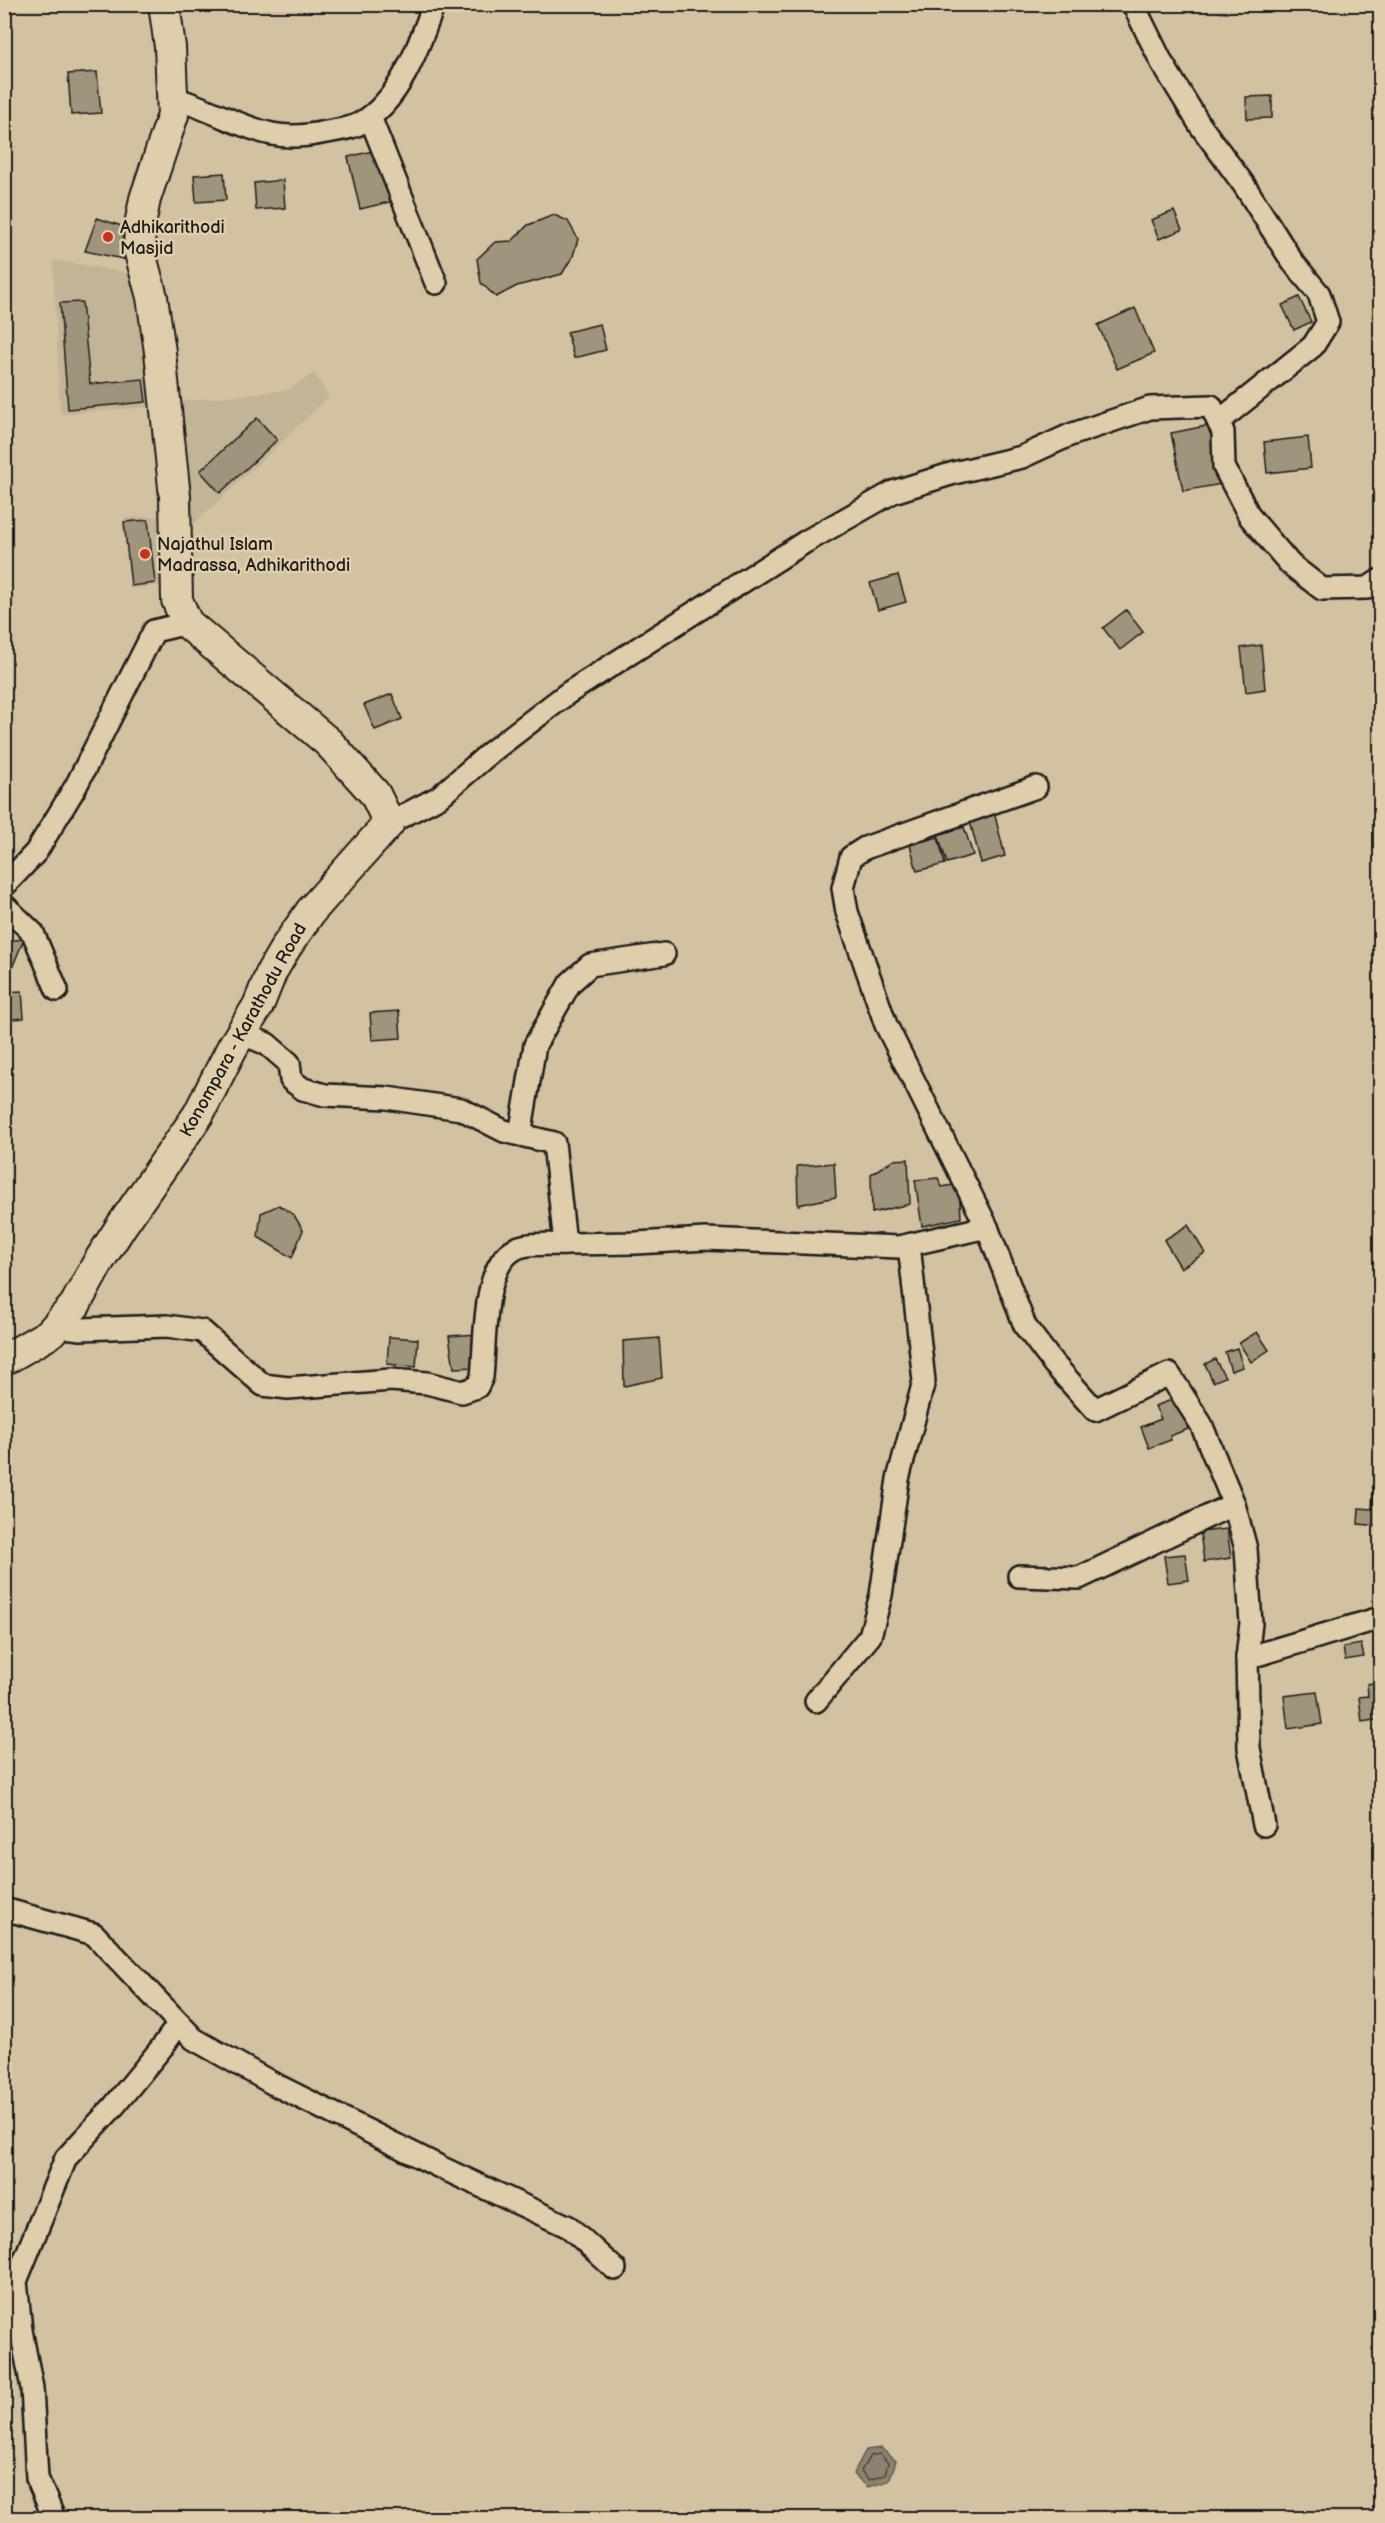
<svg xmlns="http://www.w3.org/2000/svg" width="1385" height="2523" font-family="'Balsamiq Sans',sans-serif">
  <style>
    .built { fill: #c4b497 }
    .water { fill: #8d826f; stroke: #60594e; stroke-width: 1.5 }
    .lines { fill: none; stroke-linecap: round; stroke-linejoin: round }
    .shore { stroke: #49453d; stroke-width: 1.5 }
    .building { fill: #a0947d; stroke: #1c1c1c; stroke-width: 1.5 }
    .street-casing { stroke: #1c1c1c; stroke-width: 26 }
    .secondary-casing { stroke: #1c1c1c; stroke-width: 34 }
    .street { stroke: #dfcdab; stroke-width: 21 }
    .secondary { stroke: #dfcdab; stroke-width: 30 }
    .poi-dot { fill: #c8321e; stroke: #dfcdab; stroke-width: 2 }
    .labels { text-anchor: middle; stroke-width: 5; stroke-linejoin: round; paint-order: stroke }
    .poi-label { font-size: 18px; fill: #1c1c1c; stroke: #dfcdab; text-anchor: start }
    .street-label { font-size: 18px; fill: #1c1c1c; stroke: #dfcdab }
  </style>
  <rect width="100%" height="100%" fill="#d3c2a2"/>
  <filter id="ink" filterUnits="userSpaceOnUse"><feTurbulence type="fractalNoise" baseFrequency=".0167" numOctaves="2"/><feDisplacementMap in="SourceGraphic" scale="12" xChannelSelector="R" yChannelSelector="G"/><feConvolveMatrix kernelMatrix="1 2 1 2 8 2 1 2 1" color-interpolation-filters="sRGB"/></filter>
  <g filter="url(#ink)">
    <g class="built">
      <polygon points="53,260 130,273 154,407 60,414"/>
      <polygon points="314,373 329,397 193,525 185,525 177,402 287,390"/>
      <polygon points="159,516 165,585 131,589 124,518"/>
    </g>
    <polygon class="water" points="881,2448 896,2461 889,2481 868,2487 853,2474 866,2450"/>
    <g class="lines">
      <polygon class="shore" points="880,2454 888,2463 885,2475 869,2480 861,2471 870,2456"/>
    </g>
    <g class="building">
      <polygon points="97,72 101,113 71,115 68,74"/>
      <polygon points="1272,96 1272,118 1247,119 1246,97"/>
      <polygon points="381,149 394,201 360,209 348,157"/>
      <polygon points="224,173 226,200 196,202 194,175"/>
      <polygon points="283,180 285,208 256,210 254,183"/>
      <polygon points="1174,211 1182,230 1159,239 1151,220"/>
      <polygon points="554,215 568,221 578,239 573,256 562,274 517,286 496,297 481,283 477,259 495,242 512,241 528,225"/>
      <polygon points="97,218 128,228 128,260 85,251"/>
      <polygon points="1299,297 1311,322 1294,330 1282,305"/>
      <polygon points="82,302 90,384 143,379 146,402 68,409 60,303"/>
      <polygon points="1135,308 1154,353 1117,369 1098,325"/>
      <polygon points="600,324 606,350 574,358 567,332"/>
      <polygon points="257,418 277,440 220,493 200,471"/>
      <polygon points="1211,425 1222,484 1183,491 1171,433"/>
      <polygon points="1308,437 1311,468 1267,473 1264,442"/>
      <polygon points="148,520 155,583 131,586 124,522"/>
      <polygon points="898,575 906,602 878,610 870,583"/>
      <polygon points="1126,610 1143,632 1120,650 1103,628"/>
      <polygon points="1261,645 1265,689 1246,692 1241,648"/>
      <polygon points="392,694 402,719 375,730 364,705"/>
      <polygon points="994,812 1005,856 981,863 969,818"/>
      <polygon points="964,827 973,855 947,863 938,835"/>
      <polygon points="938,837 945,864 917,871 910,845"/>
      <polygon points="24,939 5,985 4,941"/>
      <polygon points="22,991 24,1018 4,1020 4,992"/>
      <polygon points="399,1011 401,1038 372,1040 370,1013"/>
      <polygon points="908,1159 910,1204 872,1213 871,1174 893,1160"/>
      <polygon points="834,1163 836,1197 798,1205 797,1166"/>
      <polygon points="938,1178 942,1187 959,1184 961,1218 922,1226 915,1180"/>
      <polygon points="279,1205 294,1215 303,1230 292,1258 258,1237 261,1213"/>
      <polygon points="1188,1225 1205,1253 1181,1268 1164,1240"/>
      <polygon points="1257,1332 1269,1350 1251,1362 1239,1343"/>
      <polygon points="478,1334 479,1367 454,1368 449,1336"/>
      <polygon points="389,1337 418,1339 416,1367 387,1364"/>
      <polygon points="659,1338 662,1378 624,1386 623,1341"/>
      <polygon points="1237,1348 1243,1367 1231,1371 1225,1352"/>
      <polygon points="1215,1359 1225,1377 1213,1382 1205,1364"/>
      <polygon points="1177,1398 1188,1429 1170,1436 1171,1440 1149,1448 1141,1427 1161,1419 1155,1406"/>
      <polygon points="1373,1494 1380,1494 1380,1526 1358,1524 1359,1508 1372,1509"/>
      <polygon points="1227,1529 1231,1558 1204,1562 1200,1532"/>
      <polygon points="1185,1554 1189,1580 1168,1583 1164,1556"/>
      <polygon points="1361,1644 1364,1657 1345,1660 1343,1647"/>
      <polygon points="1380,1682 1380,1719 1362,1722 1359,1697 1368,1696 1367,1684"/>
      <polygon points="1317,1692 1322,1724 1288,1729 1284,1696"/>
    </g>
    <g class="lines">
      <g class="street-casing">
        <g id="street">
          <polyline points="1133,4 1162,63 1200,125 1244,185 1292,261 1319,294 1328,322 1313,346 1218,422"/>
          <path d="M173 98C207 107 238 127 272 134 291 138 308 136 326 132 337 130 351 129 361 123 401 100 419 45 434 4"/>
          <polyline points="370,117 436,283"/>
          <polyline points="389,823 439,797 491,752 568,693 805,542 893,492 954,473 1022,457 1070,435 1150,408 1211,406 1223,432 1224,467 1250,517 1290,564 1322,589 1368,588 1380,580"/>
          <polyline points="4,886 36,852 76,786 154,631 187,623"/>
          <polyline points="4,905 33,933 57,990"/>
          <polyline points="241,1033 267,1044 289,1063 291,1080 303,1089 325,1095 387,1098 461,1109 504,1131 554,1143 565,1244 636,1243 706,1239 899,1247 987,1227 1025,1326 1053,1363 1095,1410 1169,1374 1201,1424 1234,1504 1246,1549 1251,1623 1247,1658 1249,1748 1264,1825"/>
          <polyline points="520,1135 535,1045 570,983 590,965 664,954"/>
          <polyline points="987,1227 886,1025 847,912 843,888 851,857 865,848 1036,787"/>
          <path d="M56 1326 81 1329 167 1326 202 1331 263 1385 288 1388 391 1380 427 1383 462 1392 477 1387 482 1377C486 1344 480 1255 523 1246 536 1243 552 1245 565 1244"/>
          <polyline points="1019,1576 1079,1578 1234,1504"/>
          <polyline points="1247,1658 1380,1618"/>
          <polyline points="816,1701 870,1636 881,1595 898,1479 924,1381 909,1245"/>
          <polyline points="4,1909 94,1934 194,2039 272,2083 440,2167 569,2227 615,2269"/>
          <polyline points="54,2518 37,2478 32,2388 21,2330 16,2281 66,2158 114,2106 163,2046 179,2023"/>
        </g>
      </g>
      <g class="secondary-casing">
        <polyline id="secondary" points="4,1360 49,1334 75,1305 99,1261 122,1225 198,1115 232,1048 258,1006 272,971 286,947 311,911 389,823 375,794 329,743 187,623 177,600 175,497 160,352 152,297 139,249 140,225 145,199 173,115 170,47 164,4"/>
      </g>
      <use href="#street" class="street"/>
      <use href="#secondary" class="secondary"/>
    </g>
  </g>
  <g class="poi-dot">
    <circle cx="108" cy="237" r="6"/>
    <circle cx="145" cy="554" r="6"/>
  </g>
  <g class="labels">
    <g class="poi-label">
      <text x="120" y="233">Adhikarithodi<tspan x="120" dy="21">Masjid</tspan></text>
      <text x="157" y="550">Najathul Islam<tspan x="157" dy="21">Madrassa, Adhikarithodi</tspan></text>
    </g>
    <g class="street-label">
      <text transform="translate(243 1030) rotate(-61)" y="6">Konompara - Karathodu Road</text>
    </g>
  </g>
  <rect width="1385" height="2523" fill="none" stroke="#dfcdab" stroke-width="24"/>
  <rect x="12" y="12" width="1361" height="2499" fill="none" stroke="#1c1c1c" stroke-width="2" filter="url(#ink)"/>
</svg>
